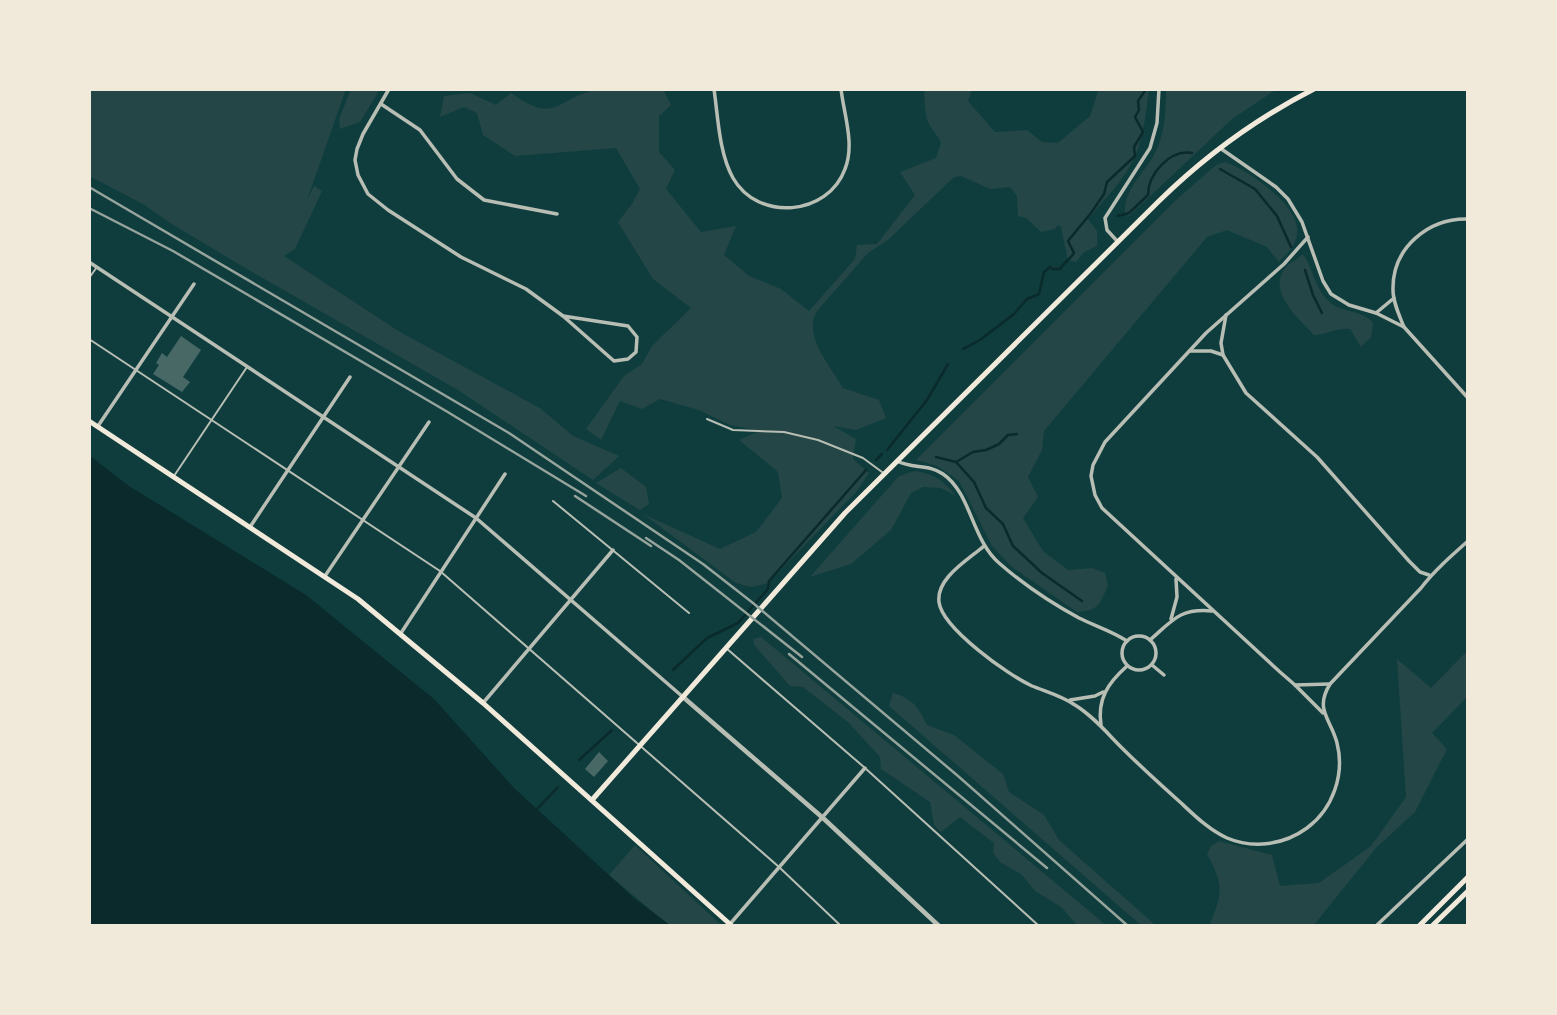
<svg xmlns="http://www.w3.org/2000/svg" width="1557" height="1015" font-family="'Nunito Sans',sans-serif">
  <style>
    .green { fill: #244646 }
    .water { fill: #0a2a2b }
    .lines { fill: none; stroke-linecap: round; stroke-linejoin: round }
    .stream { stroke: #0a2a2b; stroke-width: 2.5 }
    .building { fill: #486865 }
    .service { stroke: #b8beb3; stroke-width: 2 }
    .minor { stroke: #b8beb3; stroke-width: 3.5 }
    .tertiary { stroke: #b8beb3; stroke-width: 4.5 }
    .primary { stroke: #f1e9da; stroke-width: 5 }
    .rail { stroke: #97a49c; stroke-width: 2.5 }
  </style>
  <rect width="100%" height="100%" fill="#0f3d3e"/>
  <g class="green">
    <polygon points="89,89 346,89 307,200 314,186 322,191 295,249 284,256 400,332 540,408 573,436 619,456 593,480 458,390 242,266 170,223 143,204 89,176"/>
    <polygon points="351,89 380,89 360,122 340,129 339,119"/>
    <path d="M597 89H663L671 105 659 116V152L675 170 666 189 701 232 736 226 724 255 749 276 781 289 809 311 855 259 857 245 877 244 915 195 900 172 936 158 941 143C938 136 933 131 929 124 924 114 925 101 924 90L972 89 968 101 995 132 1027 130 1042 142 1058 143 1090 116 1099 89H1149C1146 111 1144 136 1135 156 1125 179 1105 199 1088 219L1097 231V246L1084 252 1076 262 1068 260 1061 227 1058 225 1055 229 1041 232 1026 218 1018 216 1017 196 1010 187 990 189 961 176 954 177 889 239 868 253 817 311C802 335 831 367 843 388L879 400 886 418 856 430 833 426 856 439 853 459 869 473 857 491 768 583 751 587 736 583 643 514 720 549 756 532 782 498 778 472 739 440 760 431 730 425 699 410 660 399 642 409 620 401 601 440 586 429 624 376 642 364 652 346 691 308 653 279 618 222 632 204 640 189 616 148 515 156 483 135 477 113 464 107 440 117 444 96 470 93 496 105 511 93C556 125 554 100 597 89Z"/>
    <path d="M1166 89H1277L1232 119 1129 216 1125 214C1123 191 1144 173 1154 155 1165 135 1166 111 1166 89Z"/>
    <path d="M1225 162C1247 169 1302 207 1297 234 1296 245 1287 254 1279 262L1267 247 1227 230 1207 237 1044 431 1042 450 1028 477 1038 497 1023 518 1043 551 1068 570 1092 568 1105 573 1108 585C1100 604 1099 611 1077 612L1012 567 992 546 959 481 937 466 916 460 1175 201 1216 165Z"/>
    <path d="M1303 254C1314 270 1315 291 1332 304 1344 313 1363 310 1373 323L1371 337 1361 347 1350 329C1336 327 1327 335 1314 335 1299 319 1267 292 1285 268 1289 263 1298 259 1303 254Z"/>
    <polygon points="621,468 646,487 649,504 640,510 596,483"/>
    <path d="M915 471C935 474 944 481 956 496L941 488 923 487 911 493 891 530 851 564 810 577 899 476Z"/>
    <polygon points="761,637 766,641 1107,926 1078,926 1061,907 1035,891 1021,874 1001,863 993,853 994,843 960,817 941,832 934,825 930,802 881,769 880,757 849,723 803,687 790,686 754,645 753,639"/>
    <path d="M1468 650V696L1432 733 1447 749 1415 812 1376 848 1313 926H1209C1223 894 1224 885 1207 854L1211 846 1219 841 1272 855 1280 886 1319 883 1371 846 1406 797 1397 659 1431 688Z"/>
    <path d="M893 693C912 698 919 708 927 725L954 735 1003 774 1009 792 1044 815 1059 840 1154 924 1161 926H1142L889 706Z"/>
    <polygon points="635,845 722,926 670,926 609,875"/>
  </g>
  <polygon class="water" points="89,455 129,486 306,595 434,699 514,788 634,898 671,926 89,926"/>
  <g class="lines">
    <g class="stream">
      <polyline points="1220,169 1255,189 1277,216 1291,247"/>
      <path d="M1118 216 1129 213 1148 195C1148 174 1170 149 1192 153"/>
      <polyline points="1305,270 1313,295 1322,313"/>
      <path d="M963 349 980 340 1014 314 1027 299 1039 294 1044 272 1050 267 1052 269H1060C1064 263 1070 259 1074 253L1068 241 1091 213 1104 194 1107 182 1135 156 1134 147 1143 132 1135 117 1139 110 1138 101 1146 89"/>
      <polyline points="887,450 927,400 948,364"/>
      <polyline points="936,457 956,462 974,482 986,508 1003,524 1013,546 1042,573 1082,601"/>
      <polyline points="876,460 882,454"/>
      <polyline points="956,462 973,452 986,450 999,444 1008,435 1017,434"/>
      <polyline points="673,670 707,638 738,623 768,589 769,581 866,470"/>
      <polyline points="579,760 612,730"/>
      <polyline points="536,810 558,787"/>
    </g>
  </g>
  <g class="building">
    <polygon points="181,336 201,350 183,377 190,382 182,392 153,374 159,365 156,363 162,353 167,357"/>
    <polygon points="599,752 608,761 594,777 585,769"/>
  </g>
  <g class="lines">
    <g class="service">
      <polyline points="89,278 97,267"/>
      <polyline points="89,339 440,571 779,867 841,926"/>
      <polyline points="707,419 733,430 784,432 818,440 863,458 882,472"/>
      <polyline points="174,476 247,367"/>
      <polyline points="553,501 689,613"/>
      <polyline points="726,648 865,768 1039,926"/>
    </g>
    <g class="minor">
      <polyline points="389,89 363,134 357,149 355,160 358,175 368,194 388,210 461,257 526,289 563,316"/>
      <path d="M714 89C718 117 719 153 733 178 758 222 828 216 845 169 855 144 844 115 841 89"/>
      <polyline points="381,104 420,130 457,179 484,200 557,214"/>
      <polyline points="1220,148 1276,187 1288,199 1302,222 1323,281 1331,294 1349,305 1376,313 1404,327 1468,398"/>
      <polyline points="1308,237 1284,264 1206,333 1105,442 1093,465 1091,476 1095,495 1102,508 1280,672 1295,685 1330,684"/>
      <polyline points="1118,242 1107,230 1105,218 1150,148 1157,123 1159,89"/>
      <polyline points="89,262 476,518 683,697"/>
      <polyline points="1376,313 1394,298"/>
      <polygon points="563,316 628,326 637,337 636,352 628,359 614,361"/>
      <path d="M1404 327C1399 315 1393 302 1393 290 1392 248 1428 218 1468 219"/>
      <polyline points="1190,351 1211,351 1223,355 1246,393 1317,457 1409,561 1420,572 1429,575"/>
      <polyline points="1223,355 1221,343 1226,315"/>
      <polyline points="98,426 194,284"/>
      <path d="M897 461C912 469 929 464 943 474 971 493 972 540 999 563 1023 584 1051 603 1079 618 1095 626 1112 631 1127 641"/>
      <polyline points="250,527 350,377"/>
      <path d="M984 546C968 560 936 578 939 602 942 628 1008 675 1032 686 1047 692 1062 696 1075 705 1093 716 1107 733 1122 748 1141 767 1161 785 1180 802 1194 815 1209 830 1227 838 1253 849 1284 845 1307 828 1333 809 1345 774 1337 743 1331 719 1314 710 1330 684L1421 588C1434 571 1451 556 1468 541"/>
      <polyline points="325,576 429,422"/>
      <polyline points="1171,619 1177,597 1176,579"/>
      <polyline points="401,633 505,474"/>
      <circle cx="1139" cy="653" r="17"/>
      <path d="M1150 640C1173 620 1180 608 1212 611"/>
      <polyline points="1152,665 1164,675"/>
      <polyline points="1295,685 1323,713"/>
      <polyline points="1070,700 1095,696 1103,692"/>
      <polyline points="483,703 613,550"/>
      <path d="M1101 725C1097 699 1108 683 1127 666"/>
      <polyline points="730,924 865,768"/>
      <polyline points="1376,926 1468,839"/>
    </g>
    <polyline class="tertiary" points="683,697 823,818 939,926"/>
    <g class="primary">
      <polyline points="89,421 358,599 483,703 732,926"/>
      <path d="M592 800 845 513 1159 201C1205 156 1257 118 1314 89"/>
      <polyline points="1419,926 1468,877"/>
      <polyline points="1432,926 1468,891"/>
    </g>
    <g class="rail">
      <polyline points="89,187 509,433 703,564 753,603 958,776 1128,926"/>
      <polyline points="89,208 173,251 446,411 586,496"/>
      <polyline points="575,496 651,546"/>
      <polyline points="646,538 679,560 802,657"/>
      <polyline points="789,654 1047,868"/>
    </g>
  </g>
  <rect width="1557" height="1015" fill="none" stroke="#f1e9da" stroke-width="182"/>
</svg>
